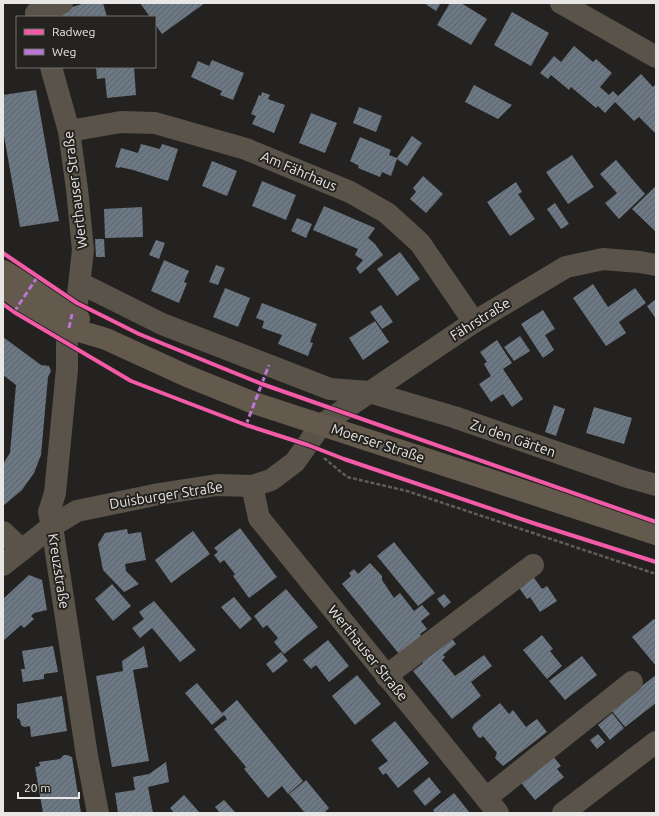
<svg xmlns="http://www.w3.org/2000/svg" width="659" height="816" font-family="Ubuntu,sans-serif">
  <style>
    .building { fill: url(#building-hatch) }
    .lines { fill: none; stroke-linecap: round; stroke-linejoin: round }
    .path { stroke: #615c56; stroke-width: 2.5; stroke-dasharray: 4 2; stroke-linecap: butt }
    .minor { stroke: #5a534a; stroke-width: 22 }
    .major { stroke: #64594d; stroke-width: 22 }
    .quiet { stroke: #ba77d6; stroke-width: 3; stroke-dasharray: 6 3; stroke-linecap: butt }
    .cycleway-casing { stroke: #25231f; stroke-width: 6 }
    .cycleway { stroke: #f35aa7; stroke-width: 4 }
    .labels { text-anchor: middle; stroke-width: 4; stroke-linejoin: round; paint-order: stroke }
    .street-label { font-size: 14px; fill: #e9e7e5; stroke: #25231f }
  </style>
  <defs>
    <pattern id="building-hatch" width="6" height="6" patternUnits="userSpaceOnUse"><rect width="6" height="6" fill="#6c7883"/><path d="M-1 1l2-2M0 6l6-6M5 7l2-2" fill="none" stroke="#5b6167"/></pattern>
  </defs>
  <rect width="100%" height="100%" fill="#242220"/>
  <g class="building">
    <polygon points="85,3 103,3 107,17 62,17 61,13 70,11 69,8"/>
    <polygon points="140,3 205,3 162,34 155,24 155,17 150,17"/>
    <polygon points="424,3 441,3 436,11"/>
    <polygon points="450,3 461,3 487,19 471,45 437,25"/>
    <polygon points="512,12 549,33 531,66 494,45"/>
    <polygon points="574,46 593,62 596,59 612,73 600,87 609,95 613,91 618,96 641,74 653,87 656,84 656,134 639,117 634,121 615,102 605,113 598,106 596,108 571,87 569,90 551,75 548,79 540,73 554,56 561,62"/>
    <polygon points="212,60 244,73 233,100 220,95 222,91 191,77 198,61 209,66"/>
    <polygon points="96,67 134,67 136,95 107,98 105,78 97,79"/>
    <polygon points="474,85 512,105 498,119 465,102"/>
    <polygon points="36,90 59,221 20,227 3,130 3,95"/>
    <polygon points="262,92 270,95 268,99 285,105 274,133 252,124 256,116 251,114 259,95 261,96"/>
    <polygon points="359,107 382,116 376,132 353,123"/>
    <polygon points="311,113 337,123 325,153 299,143"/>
    <polygon points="412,136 422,143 407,166 397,159 391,176 382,172 380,177 358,168 359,166 350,161 360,137 391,150 389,155 397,158"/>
    <polygon points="141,144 160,149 162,144 178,149 168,181 133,170 120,167 119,168 115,167 121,148 138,153"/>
    <polygon points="572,155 594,187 568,204 546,172"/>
    <polygon points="616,160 645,194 619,219 605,203 617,193 600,174"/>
    <polygon points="212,161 237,171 227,196 202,186"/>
    <polygon points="423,176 443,194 426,213 410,199 416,192 413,188"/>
    <polygon points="262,181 296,195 286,220 252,206"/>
    <polygon points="516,182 522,192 518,194 535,219 510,236 487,202"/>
    <polygon points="656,186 656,232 632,209"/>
    <polygon points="555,203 569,224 561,229 547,209"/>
    <polygon points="324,206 375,228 368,238 375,244 383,255 360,274 356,268 363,260 355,255 358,249 313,230"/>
    <polygon points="142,207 143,237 105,238 104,209"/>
    <polygon points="297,218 312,224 306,238 291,231"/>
    <polygon points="95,239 104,239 105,257 96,257"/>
    <polygon points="156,240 165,243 159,259 149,255"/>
    <polygon points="400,252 420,279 397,296 377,269"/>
    <polygon points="164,260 189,271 184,282 187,283 179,303 151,291"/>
    <polygon points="216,265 225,268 218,285 209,282"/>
    <polygon points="593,284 608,307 635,288 646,303 619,322 626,333 606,346 573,298"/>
    <polygon points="225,288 250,298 238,327 213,317"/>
    <polygon points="656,299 656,319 647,306"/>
    <polygon points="262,303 317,324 310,342 313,343 308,356 278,344 282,335 262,328 264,321 256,318"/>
    <polygon points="381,305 393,322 382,329 370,312"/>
    <polygon points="543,310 555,329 545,335 554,350 543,358 521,324"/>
    <polygon points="375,321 389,342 363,360 349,338"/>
    <polygon points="520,336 530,351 514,361 504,347"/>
    <polygon points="3,337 41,365 49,366 51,371 48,377 41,455 34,473 22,490 3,506 3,464 10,453 16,385 3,375"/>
    <polygon points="497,340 512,363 503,369 523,399 512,407 503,394 491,402 479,384 491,376 484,364 487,362 480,352"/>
    <polygon points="554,405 565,409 556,436 545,432"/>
    <polygon points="594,407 632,418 624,444 586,433"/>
    <polygon points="240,528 277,577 249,598 233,576 235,574 224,560 220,563 214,555 218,552 214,548"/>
    <polygon points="127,529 128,534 141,532 146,560 125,564 126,571 139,584 124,592 103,570 98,544 105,533"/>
    <polygon points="193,531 210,554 171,583 155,560"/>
    <polygon points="394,542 435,593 418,606 377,556"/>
    <polygon points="370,563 382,576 382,580 394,598 400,593 414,611 422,605 430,614 421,621 427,629 420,634 422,637 400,655 342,584 351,576 349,573 354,569 358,574"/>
    <polygon points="29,575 42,580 47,610 34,613 31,616 34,619 24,628 21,625 3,641 3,599"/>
    <polygon points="532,575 542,589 547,586 557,601 540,612 530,597 527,599 517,585"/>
    <polygon points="112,584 131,606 113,621 95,599"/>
    <polygon points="286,589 318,627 284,654 274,642 278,638 267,625 263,628 254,616"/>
    <polygon points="444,594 451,602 444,608 437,599"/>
    <polygon points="234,597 252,619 240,629 221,607"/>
    <polygon points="154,601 196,650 180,662 152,628 140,638 132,628 144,619 139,612"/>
    <polygon points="654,619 656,621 656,666 632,637"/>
    <polygon points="449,635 456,644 443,655 445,657 442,660 455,676 484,655 492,666 471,682 481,696 452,719 413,671 423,663 420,659"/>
    <polygon points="542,635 553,649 550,651 562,666 547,679 523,650"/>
    <polygon points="328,640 349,666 329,682 316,665 311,669 303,660"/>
    <polygon points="53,646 58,672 44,674 44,679 23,682 21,669 25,669 22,651"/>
    <polygon points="144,646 148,667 133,670 149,761 112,767 96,676 123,671 122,661"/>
    <polygon points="281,652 288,661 273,673 266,664"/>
    <polygon points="582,656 597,675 565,700 549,681"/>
    <polygon points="357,675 381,704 355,725 332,696"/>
    <polygon points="656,675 656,703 625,727 611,710"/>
    <polygon points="197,683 222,713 237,700 303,781 288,794 282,786 268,798 244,769 246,767 214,729 227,719 224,715 212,725 185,693"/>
    <polygon points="62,696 67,731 31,737 30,726 24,727 21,725 20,720 17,718 17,704"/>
    <polygon points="500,703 509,714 513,710 526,727 537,719 547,732 503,766 495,758 497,753 483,736 481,738 478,737 472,728 474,724"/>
    <polygon points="612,713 624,728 610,740 598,725"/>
    <polygon points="395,721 429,763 398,788 386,773 383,775 378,768 388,761 371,740"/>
    <polygon points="598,734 605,742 597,749 590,740"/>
    <polygon points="64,755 67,755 72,757 81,813 43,813 35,767 40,766 39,762 60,759"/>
    <polygon points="552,755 561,766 557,769 564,777 535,800 518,779"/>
    <polygon points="166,762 169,782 148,787 153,813 118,813 115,793 135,790 133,777 149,774"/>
    <polygon points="429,777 441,792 425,806 413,791"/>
    <polygon points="306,780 329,808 325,812 326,813 305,813 289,794"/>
    <polygon points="454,793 470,813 435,813 433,810"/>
    <polygon points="184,795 200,813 174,813 170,808"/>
    <polygon points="224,800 235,812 233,813 220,813 215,807"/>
  </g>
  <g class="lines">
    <polyline class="path" points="324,458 347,477 407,491 656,574"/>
    <g class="minor">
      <polyline points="561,3 656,57"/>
      <polyline points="36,13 62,3"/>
      <polyline points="51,67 69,131 77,189 83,250 77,303 72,314"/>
      <polyline points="69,131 121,122 155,123 246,149 350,192 387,213 420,243 474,322"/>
      <polyline points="80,283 162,324 330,389 369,392 454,417 631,478 656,485"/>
      <polyline points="69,328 67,343 67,369 55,493 49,512 52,526 87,756 98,813"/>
      <polyline points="252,486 259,518 498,813"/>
      <polyline points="3,532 22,550"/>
      <polyline points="3,565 52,526 77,511 159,494 217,485 252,486 271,480 295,462 321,425 474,322 566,267 603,259 640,262 656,265"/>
      <polyline points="386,676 533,565"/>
      <polyline points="486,798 632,682"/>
      <polyline points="563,813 656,742"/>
    </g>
    <g class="major">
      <polyline points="3,271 31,286 79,319"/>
      <polyline points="3,287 22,302 69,328 106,339 187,376 254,403 656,534"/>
    </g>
    <g class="quiet">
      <polyline points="14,312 38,276"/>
      <polyline points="69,328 72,314"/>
      <polyline points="246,425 269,365"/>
    </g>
    <g class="cycleway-casing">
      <g id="cycleway">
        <polyline points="3,253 77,303 139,334 262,384 656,522"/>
        <polyline points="3,304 14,312 131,381 196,406 246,425 308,445 344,459 536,524 656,562"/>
      </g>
    </g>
    <use href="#cycleway" class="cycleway"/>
  </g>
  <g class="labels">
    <g class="street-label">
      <text transform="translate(299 171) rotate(23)" y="5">Am Fährhaus</text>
      <text transform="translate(75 190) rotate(-97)" y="5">Werthauser Straße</text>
      <text transform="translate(480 319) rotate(-32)" y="5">Fährstraße</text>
      <text transform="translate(513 438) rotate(19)" y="5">Zu den Gärten</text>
      <text transform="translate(378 443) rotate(18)" y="5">Moerser Straße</text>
      <text transform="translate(166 495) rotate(-9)" y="5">Duisburger Straße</text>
      <text transform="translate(59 571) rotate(81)" y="5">Kreuzstraße</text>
      <text transform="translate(368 653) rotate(51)" y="5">Werthauser Straße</text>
    </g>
  </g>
  <rect width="659" height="816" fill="none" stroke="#e9e7e5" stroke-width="8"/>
  <rect x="16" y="16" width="140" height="52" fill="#25231f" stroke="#73716e"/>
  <rect x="24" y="29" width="20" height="6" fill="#f35aa7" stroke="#73716e"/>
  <text x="52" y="36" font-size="12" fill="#e9e7e5">Radweg</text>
  <rect x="24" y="49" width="20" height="6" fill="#ba77d6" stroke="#73716e"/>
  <text x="52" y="56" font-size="12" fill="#e9e7e5">Weg</text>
  <path d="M18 792v6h61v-6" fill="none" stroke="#e9e7e5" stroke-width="2"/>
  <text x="24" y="792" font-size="12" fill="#e9e7e5" stroke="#25231f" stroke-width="3" paint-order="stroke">20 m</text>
</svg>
